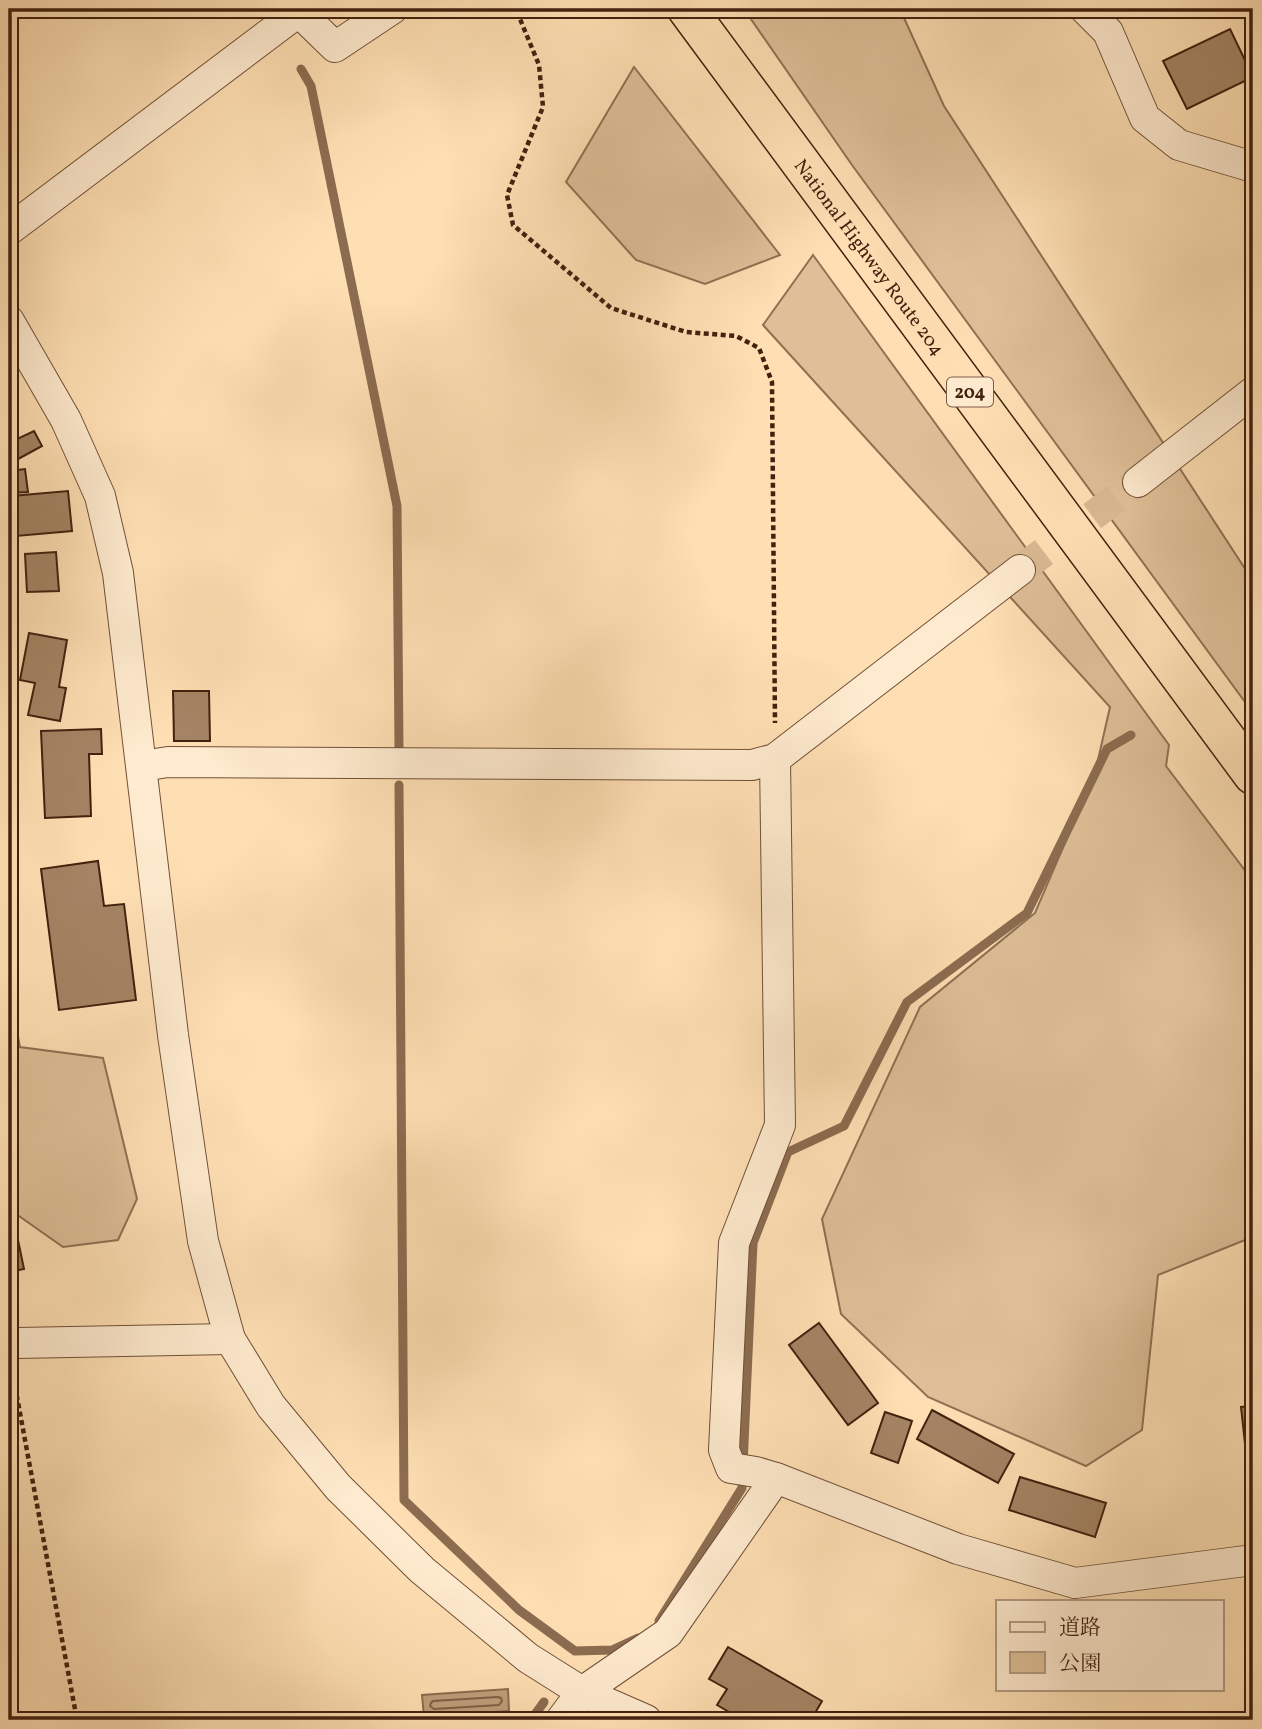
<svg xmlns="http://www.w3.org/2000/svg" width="1262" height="1729" font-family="Vollkorn,'Noto Serif JP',serif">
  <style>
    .green { fill: #debf97; stroke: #907053; stroke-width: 2 }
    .water { fill: #be9e7b; stroke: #8c6c50; stroke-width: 2 }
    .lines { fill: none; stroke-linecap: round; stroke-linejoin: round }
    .shore { stroke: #806045; stroke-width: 2 }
    .stream { stroke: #8c6c50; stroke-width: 9 }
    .building { fill: #a48464; stroke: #42210f; stroke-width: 2 }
    .minor-tunnel { stroke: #d8b992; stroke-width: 30; stroke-dasharray: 30 15; stroke-linecap: butt }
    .minor-casing { stroke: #715038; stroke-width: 32 }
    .highway-casing { stroke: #42210f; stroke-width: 41 }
    .path { stroke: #42210f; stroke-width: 4.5; stroke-dasharray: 5 3.5; stroke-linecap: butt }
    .minor { stroke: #feeace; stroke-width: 30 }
    .highway { stroke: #fedfb3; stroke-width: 38 }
    .labels { text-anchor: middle; stroke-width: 7; stroke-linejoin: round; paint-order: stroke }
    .shield { fill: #feeace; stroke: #7a5d48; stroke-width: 2 }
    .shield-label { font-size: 18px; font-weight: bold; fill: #42210f }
    .street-label { font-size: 19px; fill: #42210f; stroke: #feeace }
  </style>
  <rect width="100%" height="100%" fill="#fedfb3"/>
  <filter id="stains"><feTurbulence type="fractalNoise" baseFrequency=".00286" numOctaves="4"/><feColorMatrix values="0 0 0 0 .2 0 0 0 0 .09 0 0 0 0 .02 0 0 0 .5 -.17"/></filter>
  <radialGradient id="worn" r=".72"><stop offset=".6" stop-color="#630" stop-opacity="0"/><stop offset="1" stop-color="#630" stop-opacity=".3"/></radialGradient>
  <g class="green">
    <polygon points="744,9 900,9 944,106 1253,581 1253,713 852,165"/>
    <polygon points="634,67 780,255 705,284 636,260 566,182"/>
    <polygon points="813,255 1169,745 1166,766 1253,881 1253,1242 1250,1238 1158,1275 1142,1430 1086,1466 928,1397 841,1314 822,1219 920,1007 1035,913 1095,773 1110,707 763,325"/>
    <polygon points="9,992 20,1047 103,1058 137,1199 118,1240 63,1247 9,1209"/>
  </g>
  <polygon class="water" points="508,1689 509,1711 424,1717 422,1695"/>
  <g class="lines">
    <polygon class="shore" points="498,1697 501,1698 502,1701 499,1705 434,1709 430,1706 431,1703 433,1701"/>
    <g class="stream">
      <polyline points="301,69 311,86 397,506 399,749"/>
      <polyline points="399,785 404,1500 519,1610 575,1651 612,1650 638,1638"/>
      <polyline points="659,1621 742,1488 753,1243 788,1152 844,1126 907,1002 1027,913 1107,749 1131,735"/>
      <polyline points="531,1720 544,1702"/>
    </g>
  </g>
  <g class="building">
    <polygon points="1230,29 1253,77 1187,109 1163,61"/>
    <polygon points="34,431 42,446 9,464 9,437 11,442"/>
    <polygon points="25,469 28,492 9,493 9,471"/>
    <polygon points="68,491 72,531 16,536 12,496"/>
    <polygon points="56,552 59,591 27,592 25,554"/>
    <polygon points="29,633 67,640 59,687 66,688 60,721 28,715 35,683 20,680"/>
    <polygon points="173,691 209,691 210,741 174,741"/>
    <polygon points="101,729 102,754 89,754 91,816 45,818 41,731"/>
    <polygon points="98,861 104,906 124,904 136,1000 59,1010 41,869"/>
    <polygon points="18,1240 24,1269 9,1272 9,1242"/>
    <polygon points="819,1323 878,1403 848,1425 789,1345"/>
    <polygon points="1253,1406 1253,1452 1246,1453 1241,1407"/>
    <polygon points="932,1410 1014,1454 998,1483 917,1439"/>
    <polygon points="885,1412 912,1421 898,1463 871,1453"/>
    <polygon points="1020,1477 1106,1503 1095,1537 1009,1510"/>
    <polygon points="728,1647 822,1701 811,1720 743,1720 717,1705 727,1689 709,1679"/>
  </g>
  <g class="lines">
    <polyline class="minor-tunnel" points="1020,570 1138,482"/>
    <g class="minor-casing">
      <g id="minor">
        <polyline points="1085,9 1108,32 1145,118 1179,145 1253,167"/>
        <polyline points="298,11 335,47 392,9"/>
        <polyline points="9,230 302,9"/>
        <polyline points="9,321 66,420 100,496 118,573 173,1035 203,1241 230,1339 271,1406 338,1487 422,1570 528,1658 582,1692 646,1720"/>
        <polyline points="1138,482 1253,392"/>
        <polyline points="775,759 780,1125 734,1243 724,1450 731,1468 756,1472 776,1478 958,1549 1075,1583 1253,1560"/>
        <polyline points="142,766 168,762 752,765 775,759 1020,570"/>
        <polyline points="9,1342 17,1343 230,1339"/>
        <polyline points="561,1720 582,1692 668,1633 776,1478"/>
      </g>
    </g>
    <g class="highway-casing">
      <g id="highway">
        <path id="s1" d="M687 9 1253 775"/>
      </g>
    </g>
    <g class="path">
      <polyline points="507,9 520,19 539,65 543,107 507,195 513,225 611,308 686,332 736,336 759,348 772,382 775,723"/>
      <polyline points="12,1370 77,1720"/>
    </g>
    <use href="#minor" class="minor"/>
    <use href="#highway" class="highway"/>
  </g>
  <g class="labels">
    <rect class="shield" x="947" y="377.5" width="46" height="29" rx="5"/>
    <g class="shield-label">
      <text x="970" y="398">204</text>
    </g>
    <g class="street-label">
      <text dy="7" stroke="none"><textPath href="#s1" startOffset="308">National Highway Route 204</textPath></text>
    </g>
  </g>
  <rect width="1262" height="1729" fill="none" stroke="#fedfb3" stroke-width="35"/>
  <rect x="10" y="10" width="1241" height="1708" fill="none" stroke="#42210f" stroke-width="3.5"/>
  <rect x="18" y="18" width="1227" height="1694" fill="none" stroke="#42210f" stroke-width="2"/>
  <rect x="996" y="1600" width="228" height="91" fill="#feeace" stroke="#b39a82" stroke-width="2"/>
  <rect x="1010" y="1622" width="35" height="10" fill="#feeace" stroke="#b39a82" stroke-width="2"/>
  <text x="1059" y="1634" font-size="21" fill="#42210f">道路</text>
  <rect x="1010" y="1652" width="35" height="21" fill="#debf97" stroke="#b39a82" stroke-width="2"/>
  <text x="1059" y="1670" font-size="21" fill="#42210f">公園</text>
  <rect width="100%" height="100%" filter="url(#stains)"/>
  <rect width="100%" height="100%" fill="url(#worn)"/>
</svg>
